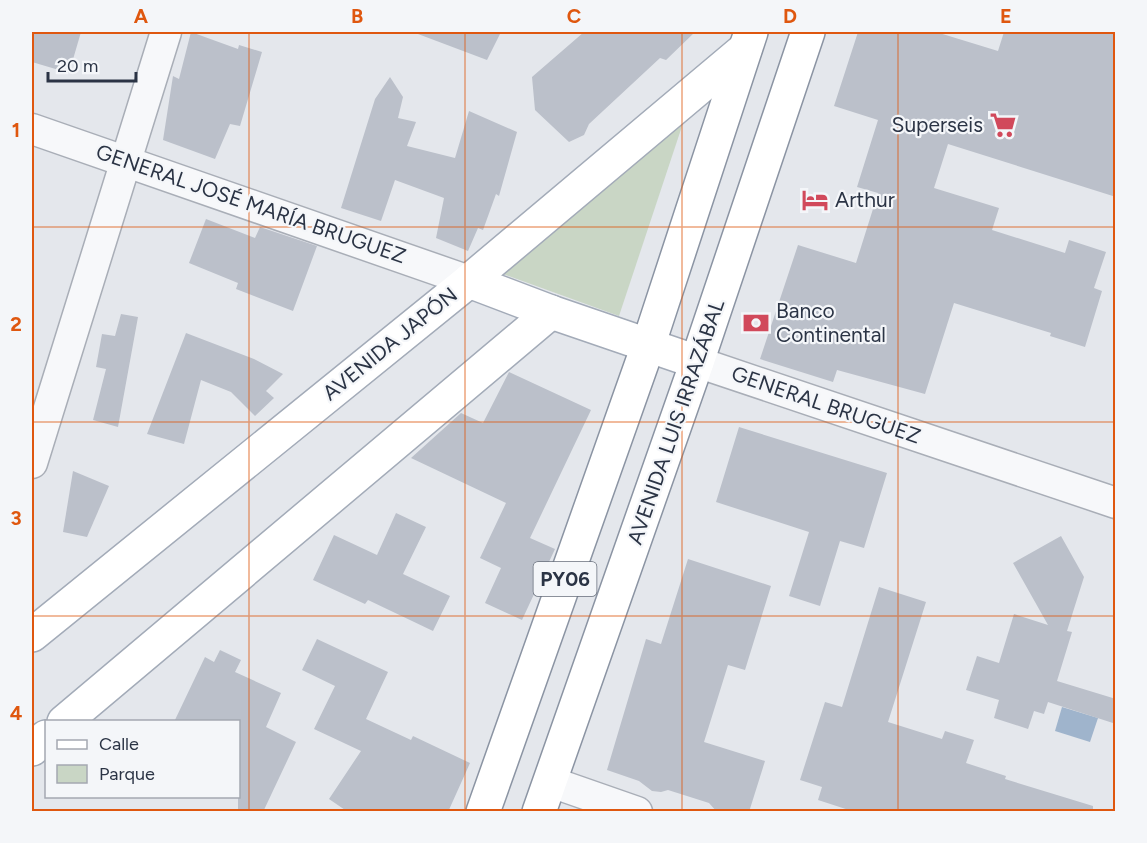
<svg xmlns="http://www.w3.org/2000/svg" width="1147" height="843" font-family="Figtree,sans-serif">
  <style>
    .green { fill: #c9d6c5 }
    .water { fill: #9fb4cc }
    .building { fill: #bbc0ca }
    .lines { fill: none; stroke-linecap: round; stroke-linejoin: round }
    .minor-casing { stroke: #a9aeb7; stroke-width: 33 }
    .major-casing { stroke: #a3abb8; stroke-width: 36 }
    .highway-casing { stroke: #8b94a3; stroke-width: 36 }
    .minor { stroke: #f7f8fa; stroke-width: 30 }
    .major { stroke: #fff; stroke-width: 33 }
    .highway { stroke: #fff; stroke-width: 33 }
    .grid { fill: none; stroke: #df570f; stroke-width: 1.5; stroke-opacity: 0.55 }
    .labels { text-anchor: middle; stroke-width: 4.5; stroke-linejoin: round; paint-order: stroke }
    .shield { fill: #f4f6f9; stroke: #676e7b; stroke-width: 1.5 }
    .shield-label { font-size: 20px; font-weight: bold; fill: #2b3445 }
    .poi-label { font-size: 21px; fill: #2b3445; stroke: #f4f6f9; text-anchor: start }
    .street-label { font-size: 21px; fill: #2b3445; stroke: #f4f6f9 }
    .neatline { fill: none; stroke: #df570f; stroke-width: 2 }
    .grid-label { font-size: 20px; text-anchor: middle; font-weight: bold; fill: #df570f }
  </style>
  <rect width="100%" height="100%" fill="#e4e7ec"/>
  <polygon class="green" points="700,72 619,316 481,266"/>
  <polygon class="water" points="1062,707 1098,718 1090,742 1055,731"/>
  <g class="building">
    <polygon points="32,32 81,32 69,73 32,62"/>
    <polygon points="191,32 238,49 239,45 262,52 240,126 230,124 215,159 163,140 173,76 179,79"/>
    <polygon points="419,32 501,32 487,60 418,34"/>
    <polygon points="584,32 695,32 666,60 660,58 589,124 584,135 569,142 535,110 532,77"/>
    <polygon points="858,32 936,32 998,51 1004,32 1116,32 1116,197 948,144 934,188 999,208 992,230 1065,253 1069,240 1106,252 1094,288 1102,291 1085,347 1050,336 1051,333 954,303 925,394 837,370 833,382 760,359 798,245 856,263 878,193 857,187 878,120 834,106"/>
    <polygon points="390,77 403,97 398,118 416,122 407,146 455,158 469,111 517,132 499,196 496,194 483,230 478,228 468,251 436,238 444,198 395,180 381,221 341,208 375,99"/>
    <polygon points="206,219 255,238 260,227 317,246 293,311 236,289 238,283 189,263"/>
    <polygon points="121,314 138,317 118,427 93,420 106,369 96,367 102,334 115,336"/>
    <polygon points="186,333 254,359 283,374 266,391 274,398 255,416 231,392 201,380 184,444 147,434"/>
    <polygon points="509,372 591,410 530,538 555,549 522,620 485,603 501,568 480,558 506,503 411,458 461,413 483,423"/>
    <polygon points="739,427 887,473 864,548 840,541 820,606 789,596 809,532 716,502"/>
    <polygon points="73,471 109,486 87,537 63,532"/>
    <polygon points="396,513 426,527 403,574 450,596 433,631 368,600 365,604 313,580 334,535 377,555"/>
    <polygon points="1061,536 1084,577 1067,631 1072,632 1057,681 1116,699 1116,724 1048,702 1044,714 1034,711 1028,729 994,718 999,700 966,690 977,656 999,663 1014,614 1048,625 1013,563"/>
    <polygon points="688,559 771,586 745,670 728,665 704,742 765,761 749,812 717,812 709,803 668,790 661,792 652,791 639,781 607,770 646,639 661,644"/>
    <polygon points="879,587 926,602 888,722 942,739 945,731 974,740 966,763 1006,776 1005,779 1093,806 1093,812 855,812 818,800 822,787 800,780 825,702 842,707"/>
    <polygon points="317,639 388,672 366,719 411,740 413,736 470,763 448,812 348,812 329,799 361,751 314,729 335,686 302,670"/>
    <polygon points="220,650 241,660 235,672 281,693 266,727 296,742 263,812 238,812 238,722 174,722 205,657 214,662"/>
  </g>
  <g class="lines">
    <g class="minor-casing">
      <g id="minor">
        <polyline points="32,129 469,281"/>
        <polyline points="697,362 1116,503"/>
        <polyline points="32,463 166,32"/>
        <polyline points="551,782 637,812"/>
      </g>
    </g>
    <g class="major-casing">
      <g id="major">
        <polyline points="469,281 551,312 697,362"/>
        <polyline points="32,635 469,281 745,49"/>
        <polyline points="64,722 551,312"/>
        <polyline points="32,749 46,737"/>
      </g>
    </g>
    <g class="highway-casing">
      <g id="highway">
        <polyline points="483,812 648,346 751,32"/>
        <polyline points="539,812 697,362 808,32"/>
      </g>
    </g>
    <use href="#minor" class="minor"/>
    <use href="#major" class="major"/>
    <use href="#highway" class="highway"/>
  </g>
  <path class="grid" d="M249 32V812M465 32V812M682 32V812M898 32V812M32 227H1116M32 422H1116M32 616H1116"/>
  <defs>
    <g id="supermarket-bare" transform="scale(2.07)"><path d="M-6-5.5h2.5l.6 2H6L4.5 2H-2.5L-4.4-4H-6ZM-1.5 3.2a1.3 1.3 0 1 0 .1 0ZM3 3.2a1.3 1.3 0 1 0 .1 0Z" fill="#d1495b" stroke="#f4f6f9" stroke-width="2.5" paint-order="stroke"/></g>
    <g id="hotel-bare" transform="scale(2.07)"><path d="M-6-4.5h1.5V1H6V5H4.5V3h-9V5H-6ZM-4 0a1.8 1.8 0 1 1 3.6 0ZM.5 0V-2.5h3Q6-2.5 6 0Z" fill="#d1495b" stroke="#f4f6f9" stroke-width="2.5" paint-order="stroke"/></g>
    <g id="bank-bare" transform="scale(2.07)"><path d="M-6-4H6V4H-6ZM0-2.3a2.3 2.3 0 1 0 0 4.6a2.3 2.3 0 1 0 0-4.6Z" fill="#d1495b" stroke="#f4f6f9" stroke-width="2.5" paint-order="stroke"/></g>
  </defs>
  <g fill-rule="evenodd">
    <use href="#supermarket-bare" x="1003" y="125"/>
    <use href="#hotel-bare" x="815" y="200"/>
    <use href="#bank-bare" x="756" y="323"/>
  </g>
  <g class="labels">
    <rect class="shield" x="533.5" y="562" width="63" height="34" rx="4.5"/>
    <g class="shield-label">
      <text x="565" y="586">PY06</text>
    </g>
    <g class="poi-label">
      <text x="983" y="132" text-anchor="end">Superseis</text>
      <text x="835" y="207">Arthur</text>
      <text x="776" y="318">Banco<tspan x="776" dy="24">Continental</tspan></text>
    </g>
    <g class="street-label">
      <text transform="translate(251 204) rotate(19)" y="7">GENERAL JOSÉ MARÍA BRUGUEZ</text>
      <text transform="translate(390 344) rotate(-39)" y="7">AVENIDA JAPÓN</text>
      <text transform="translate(826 405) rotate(19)" y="7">GENERAL BRUGUEZ</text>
      <text transform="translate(676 422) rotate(-71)" y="7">AVENIDA LUIS IRRAZÁBAL</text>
    </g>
  </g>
  <rect width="1147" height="843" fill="none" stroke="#f4f6f9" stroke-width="66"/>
  <rect x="45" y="720" width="195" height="78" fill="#f4f6f9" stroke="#a4a8b1" stroke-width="1.5"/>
  <rect x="57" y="740" width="30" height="9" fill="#ffffff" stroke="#a4a8b1" stroke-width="1.5"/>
  <text x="99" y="750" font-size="18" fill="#2b3445">Calle</text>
  <rect x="57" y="765" width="30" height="18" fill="#c9d6c5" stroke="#a4a8b1" stroke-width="1.5"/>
  <text x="99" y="780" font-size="18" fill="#2b3445">Parque</text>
  <path d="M48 72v9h88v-9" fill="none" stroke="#2b3445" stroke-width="3"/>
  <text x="57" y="72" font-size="18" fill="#2b3445" stroke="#f4f6f9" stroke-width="4.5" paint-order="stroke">20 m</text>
  <rect x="33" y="33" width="1081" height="777" class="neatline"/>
  <g class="grid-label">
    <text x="141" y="23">A</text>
    <text x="357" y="23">B</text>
    <text x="574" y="23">C</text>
    <text x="790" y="23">D</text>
    <text x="1006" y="23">E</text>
    <text x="16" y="137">1</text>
    <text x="16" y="331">2</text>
    <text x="16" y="525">3</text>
    <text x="16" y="720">4</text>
  </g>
</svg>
